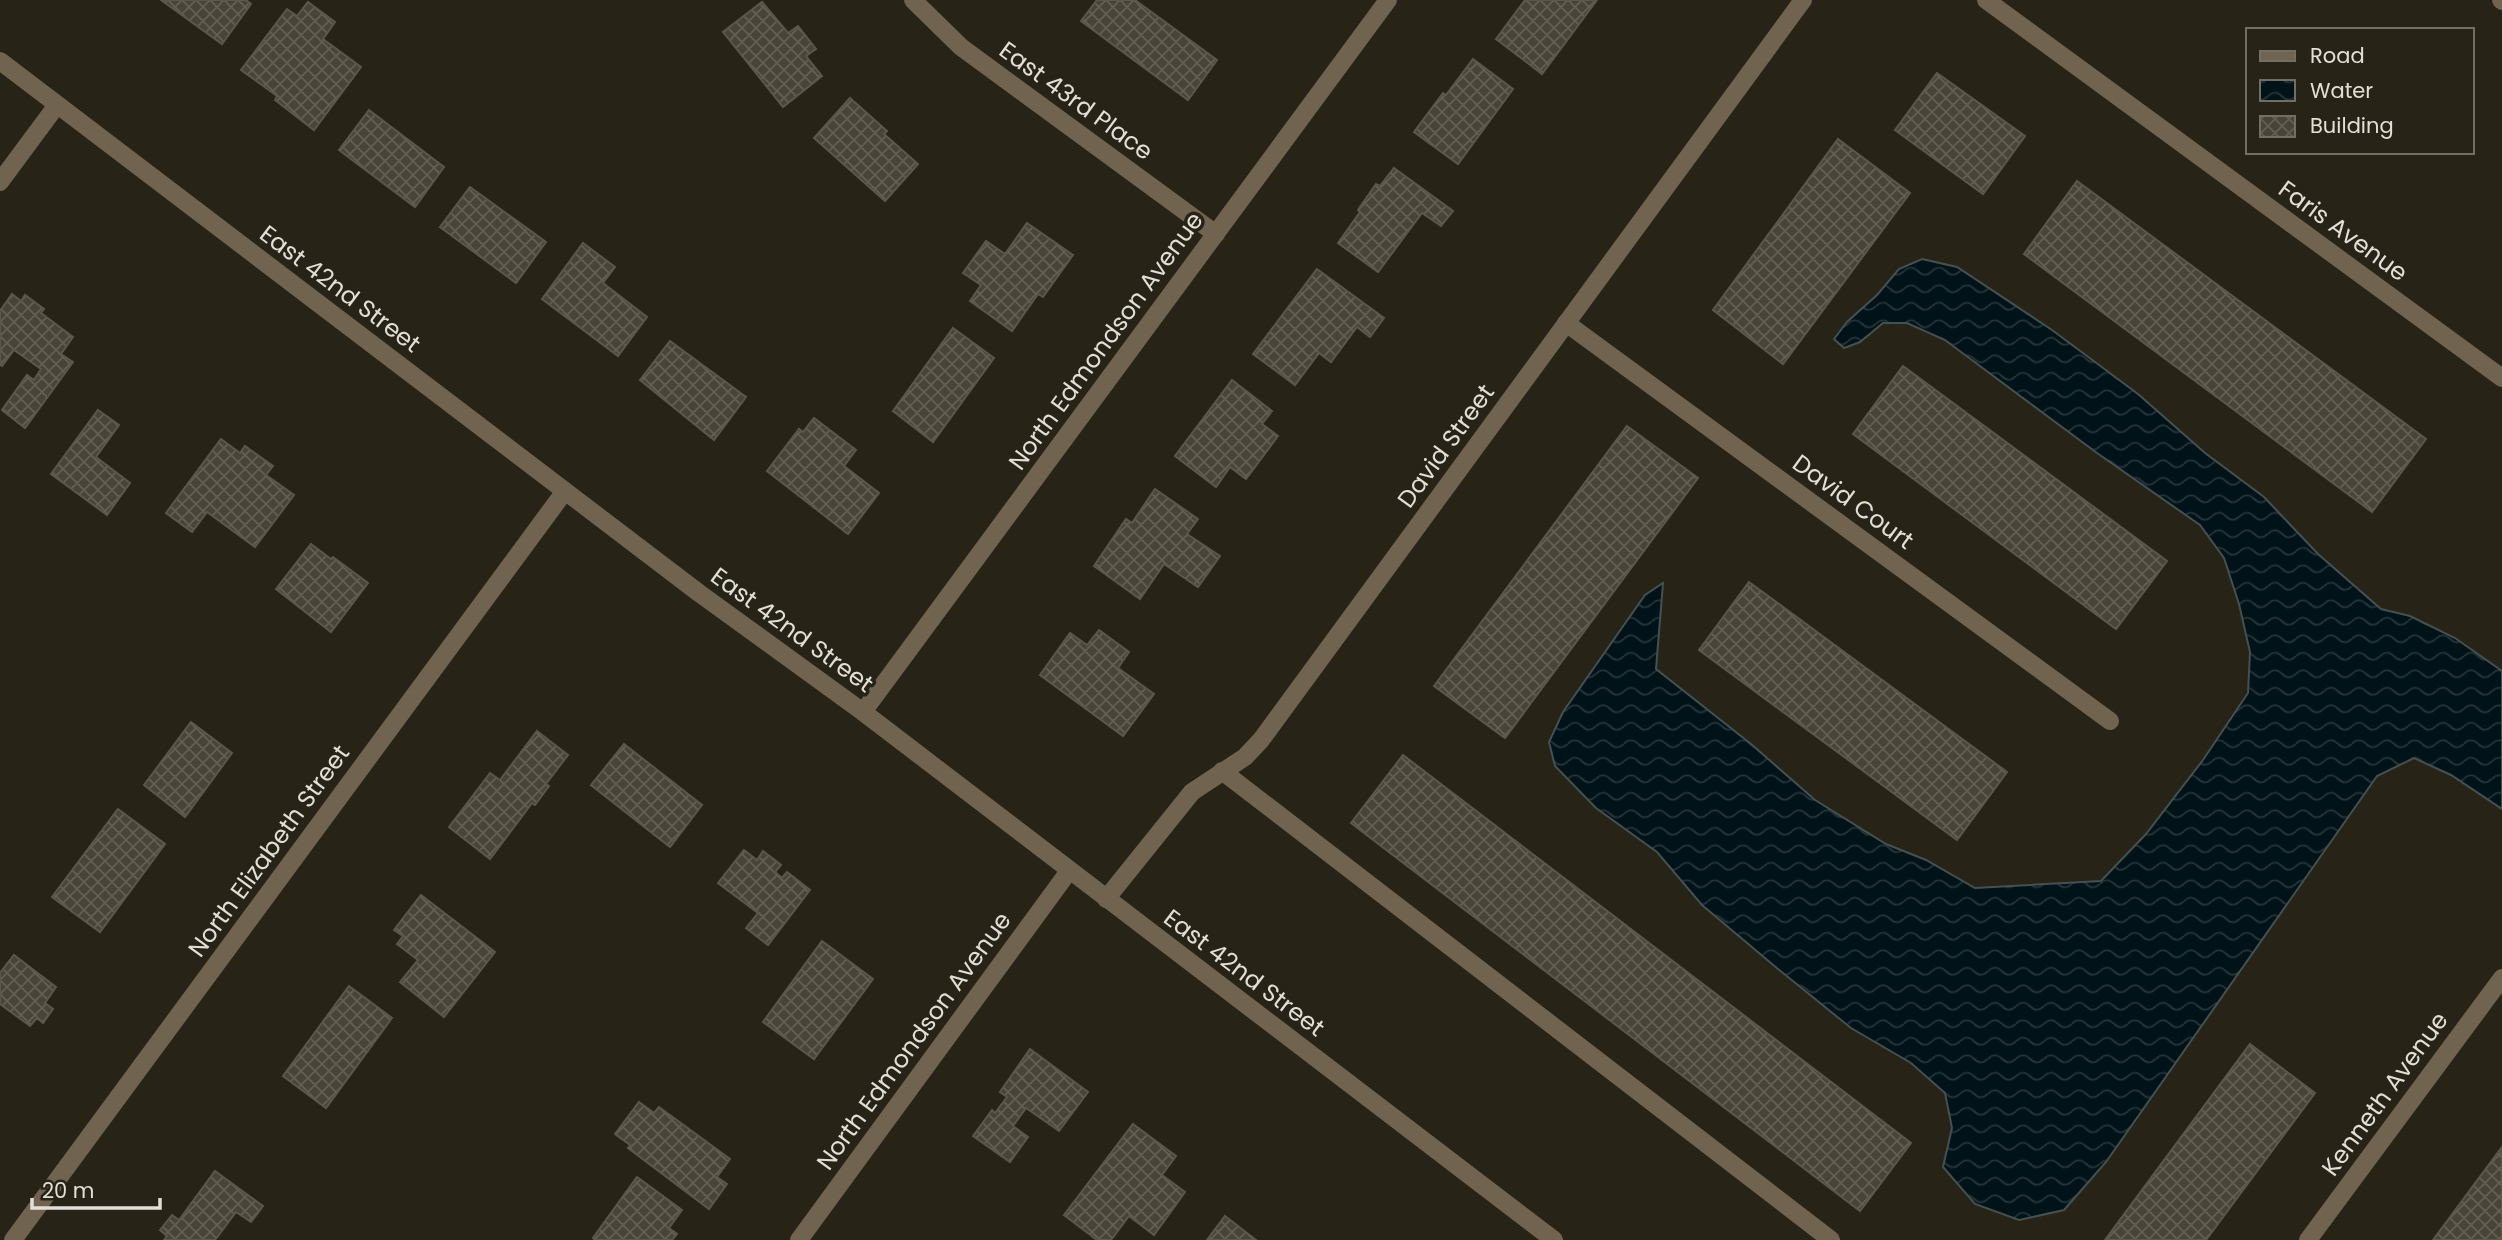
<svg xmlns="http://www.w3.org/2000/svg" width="2502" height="1240" font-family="Poppins,sans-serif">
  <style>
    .water { fill: url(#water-waves); stroke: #445052; stroke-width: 2 }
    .building { fill: url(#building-cross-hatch); stroke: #5b5849; stroke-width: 2 }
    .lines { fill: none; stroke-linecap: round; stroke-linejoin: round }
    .minor { stroke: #706450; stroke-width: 18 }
    .labels { text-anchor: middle; stroke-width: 7; stroke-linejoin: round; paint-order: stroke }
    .street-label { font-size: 24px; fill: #e1dfd7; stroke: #272417 }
  </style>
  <defs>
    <pattern id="water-waves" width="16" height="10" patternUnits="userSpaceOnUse" patternTransform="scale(1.75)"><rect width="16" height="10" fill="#001319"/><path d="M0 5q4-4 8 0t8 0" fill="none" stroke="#25353a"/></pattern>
    <pattern id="building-cross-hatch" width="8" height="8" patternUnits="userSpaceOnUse" patternTransform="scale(1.75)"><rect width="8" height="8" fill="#484437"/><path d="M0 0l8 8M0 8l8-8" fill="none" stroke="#625f53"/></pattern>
  </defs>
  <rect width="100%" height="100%" fill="#272417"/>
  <polygon class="water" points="1922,259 1957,267 2052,330 2138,394 2205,453 2264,497 2318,554 2381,609 2410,616 2455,638 2502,671 2502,809 2451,775 2414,758 2377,776 2106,1162 2064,1210 2019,1220 1975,1204 1943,1167 1952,1128 1945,1093 1911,1063 1851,1028 1778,969 1702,905 1657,852 1596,808 1555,766 1549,742 1563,712 1645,595 1663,583 1656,669 1751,744 1815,800 1886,844 1926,860 1975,888 2101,881 2146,834 2203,760 2248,693 2250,652 2239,604 2224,558 2200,525 2097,453 1945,340 1907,323 1883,323 1860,342 1844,348 1834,339 1847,322 1877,295 1899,269"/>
  <g class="building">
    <polygon points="161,0 246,0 251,4 222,44"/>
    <polygon points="1097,0 1135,0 1217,60 1188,100 1081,21"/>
    <polygon points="1525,0 1597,0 1542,74 1496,39"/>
    <polygon points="308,2 335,22 323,39 361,67 314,130 275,100 277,96 241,70 287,9 297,16"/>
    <polygon points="762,2 788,33 798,26 816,49 806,56 822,76 783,107 723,32"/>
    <polygon points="1473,59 1513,89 1458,164 1414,132 1443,93 1446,95"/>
    <polygon points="1937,73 2025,136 1983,194 1895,130"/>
    <polygon points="850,98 887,131 884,134 918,164 885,201 814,138"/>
    <polygon points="369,110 444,167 415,207 339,150"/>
    <polygon points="1838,139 1910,193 1783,364 1713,310"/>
    <polygon points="1394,168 1453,211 1441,226 1422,213 1378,272 1338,243 1360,212 1358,210 1376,184 1380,186"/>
    <polygon points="2077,181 2426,439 2372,512 2024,254"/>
    <polygon points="470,187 546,242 516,283 440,227"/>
    <polygon points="1027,223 1073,255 1043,297 1038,294 1012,331 970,301 981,285 963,273 986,241 1005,254"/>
    <polygon points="583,243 615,267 603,283 647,317 618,356 542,299"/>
    <polygon points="1317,269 1384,318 1370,337 1357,327 1331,362 1319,353 1295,385 1253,354"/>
    <polygon points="12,294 21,301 25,295 44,309 41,313 73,337 61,354 73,362 25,428 2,410 27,375 34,380 41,369 14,350 2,366 0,365 0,311"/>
    <polygon points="953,328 994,358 933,442 893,411"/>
    <polygon points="670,341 746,397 714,440 640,380"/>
    <polygon points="1903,366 2167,561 2116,629 1853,434"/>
    <polygon points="1232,380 1272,411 1262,424 1278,436 1246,479 1230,467 1216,487 1175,456"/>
    <polygon points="98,410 119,425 96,457 130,483 107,515 51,474"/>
    <polygon points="814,418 856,450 844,466 879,493 848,534 767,471 799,429 803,432"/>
    <polygon points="1627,426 1698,478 1505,738 1434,686"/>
    <polygon points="221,439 240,453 245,446 273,466 266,475 294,495 255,547 207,512 192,532 166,513"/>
    <polygon points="1155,489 1198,519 1187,534 1220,556 1198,587 1164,564 1140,599 1094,566 1126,519 1132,523"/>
    <polygon points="311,544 331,559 333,557 368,583 331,632 276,589"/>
    <polygon points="1749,582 2007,772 1957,840 1699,650"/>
    <polygon points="1099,630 1129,652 1118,668 1154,694 1123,736 1040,675 1070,633 1087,645"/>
    <polygon points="191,722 232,753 185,817 144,785"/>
    <polygon points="537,731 568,755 546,784 549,786 535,805 532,803 490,859 449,827 490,773 500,780"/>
    <polygon points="624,744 702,805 670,847 591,785"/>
    <polygon points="1403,755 1911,1143 1860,1211 1351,823"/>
    <polygon points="118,809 165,844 100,932 52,897"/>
    <polygon points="744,850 757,860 763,851 781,865 775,872 782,878 787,872 810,890 768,945 746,928 758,913 718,883"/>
    <polygon points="421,895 495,952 444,1017 400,982 418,960 397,944 403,936 394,930"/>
    <polygon points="822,941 873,979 814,1059 763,1022"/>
    <polygon points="14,955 56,987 45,1003 53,1009 43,1023 37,1018 30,1026 0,1004 0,973"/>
    <polygon points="349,986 392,1018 326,1108 283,1076"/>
    <polygon points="2250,1044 2315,1093 2206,1240 2105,1240"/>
    <polygon points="1030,1049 1088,1092 1059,1131 1026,1108 1013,1126 1028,1137 1010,1162 973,1136 992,1110 995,1113 1007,1097 1000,1092"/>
    <polygon points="639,1102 654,1113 659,1107 730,1159 717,1177 727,1184 709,1209 628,1148 630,1145 615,1134"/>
    <polygon points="1133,1124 1176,1156 1162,1175 1185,1192 1154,1235 1129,1216 1111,1240 1097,1240 1064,1215"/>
    <polygon points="2502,1147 2502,1240 2433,1240"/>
    <polygon points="215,1171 263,1206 251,1222 236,1212 215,1240 164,1240 167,1236 160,1230 172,1215 179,1220"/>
    <polygon points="637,1177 682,1210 669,1228 677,1234 672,1240 595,1240 593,1238"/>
    <polygon points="1225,1216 1256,1240 1207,1240"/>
  </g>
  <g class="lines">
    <g class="minor">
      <polyline points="913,0 961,47 1216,234"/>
      <polyline points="1986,0 2502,378"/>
      <polyline points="2501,0 2502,1"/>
      <polyline points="0,61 699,593 863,712 1554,1240"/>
      <polyline points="0,182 57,105"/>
      <polyline points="1566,323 2110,721"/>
      <polyline points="863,712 1388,0"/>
      <polyline points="1222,771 1831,1240"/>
      <polyline points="1106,899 1192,792 1245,757 1261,740 1803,0"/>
      <polyline points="13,1240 565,491"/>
      <polyline points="799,1240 1069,871"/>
      <polyline points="2308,1240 2502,978"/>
    </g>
  </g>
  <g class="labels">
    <g class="street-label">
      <text transform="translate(1076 101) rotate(36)" y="8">East 43rd Place</text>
      <text transform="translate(2343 231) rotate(36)" y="8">Faris Avenue</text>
      <text transform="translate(340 289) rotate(37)" y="8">East 42nd Street</text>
      <text transform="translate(1106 341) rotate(-54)" y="8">North Edmondson Avenue</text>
      <text transform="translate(1446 446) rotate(-54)" y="8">David Street</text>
      <text transform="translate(1853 502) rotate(36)" y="8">David Court</text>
      <text transform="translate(792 630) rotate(36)" y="8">East 42nd Street</text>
      <text transform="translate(269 851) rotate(-54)" y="8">North Elizabeth Street</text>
      <text transform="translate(1244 973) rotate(37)" y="8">East 42nd Street</text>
      <text transform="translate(914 1041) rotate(-54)" y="8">North Edmondson Avenue</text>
      <text transform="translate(2385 1094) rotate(-54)" y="8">Kenneth Avenue</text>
    </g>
  </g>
  <rect x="2246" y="28" width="228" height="126" fill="#272417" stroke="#716f64" stroke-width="2"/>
  <rect x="2260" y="51" width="35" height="10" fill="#706450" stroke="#716f64" stroke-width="2"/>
  <text x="2310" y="63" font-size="21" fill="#e1dfd7">Road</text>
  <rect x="2260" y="80" width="35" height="21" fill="url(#water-waves)" stroke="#716f64" stroke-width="2"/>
  <text x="2310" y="98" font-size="21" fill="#e1dfd7">Water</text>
  <rect x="2260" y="116" width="35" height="21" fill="url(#building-cross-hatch)" stroke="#716f64" stroke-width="2"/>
  <text x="2310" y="133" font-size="21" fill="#e1dfd7">Building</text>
  <path d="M32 1198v10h128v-10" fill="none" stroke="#e1dfd7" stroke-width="3.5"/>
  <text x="42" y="1198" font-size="21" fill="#e1dfd7" stroke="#272417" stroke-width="5" paint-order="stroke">20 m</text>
</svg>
